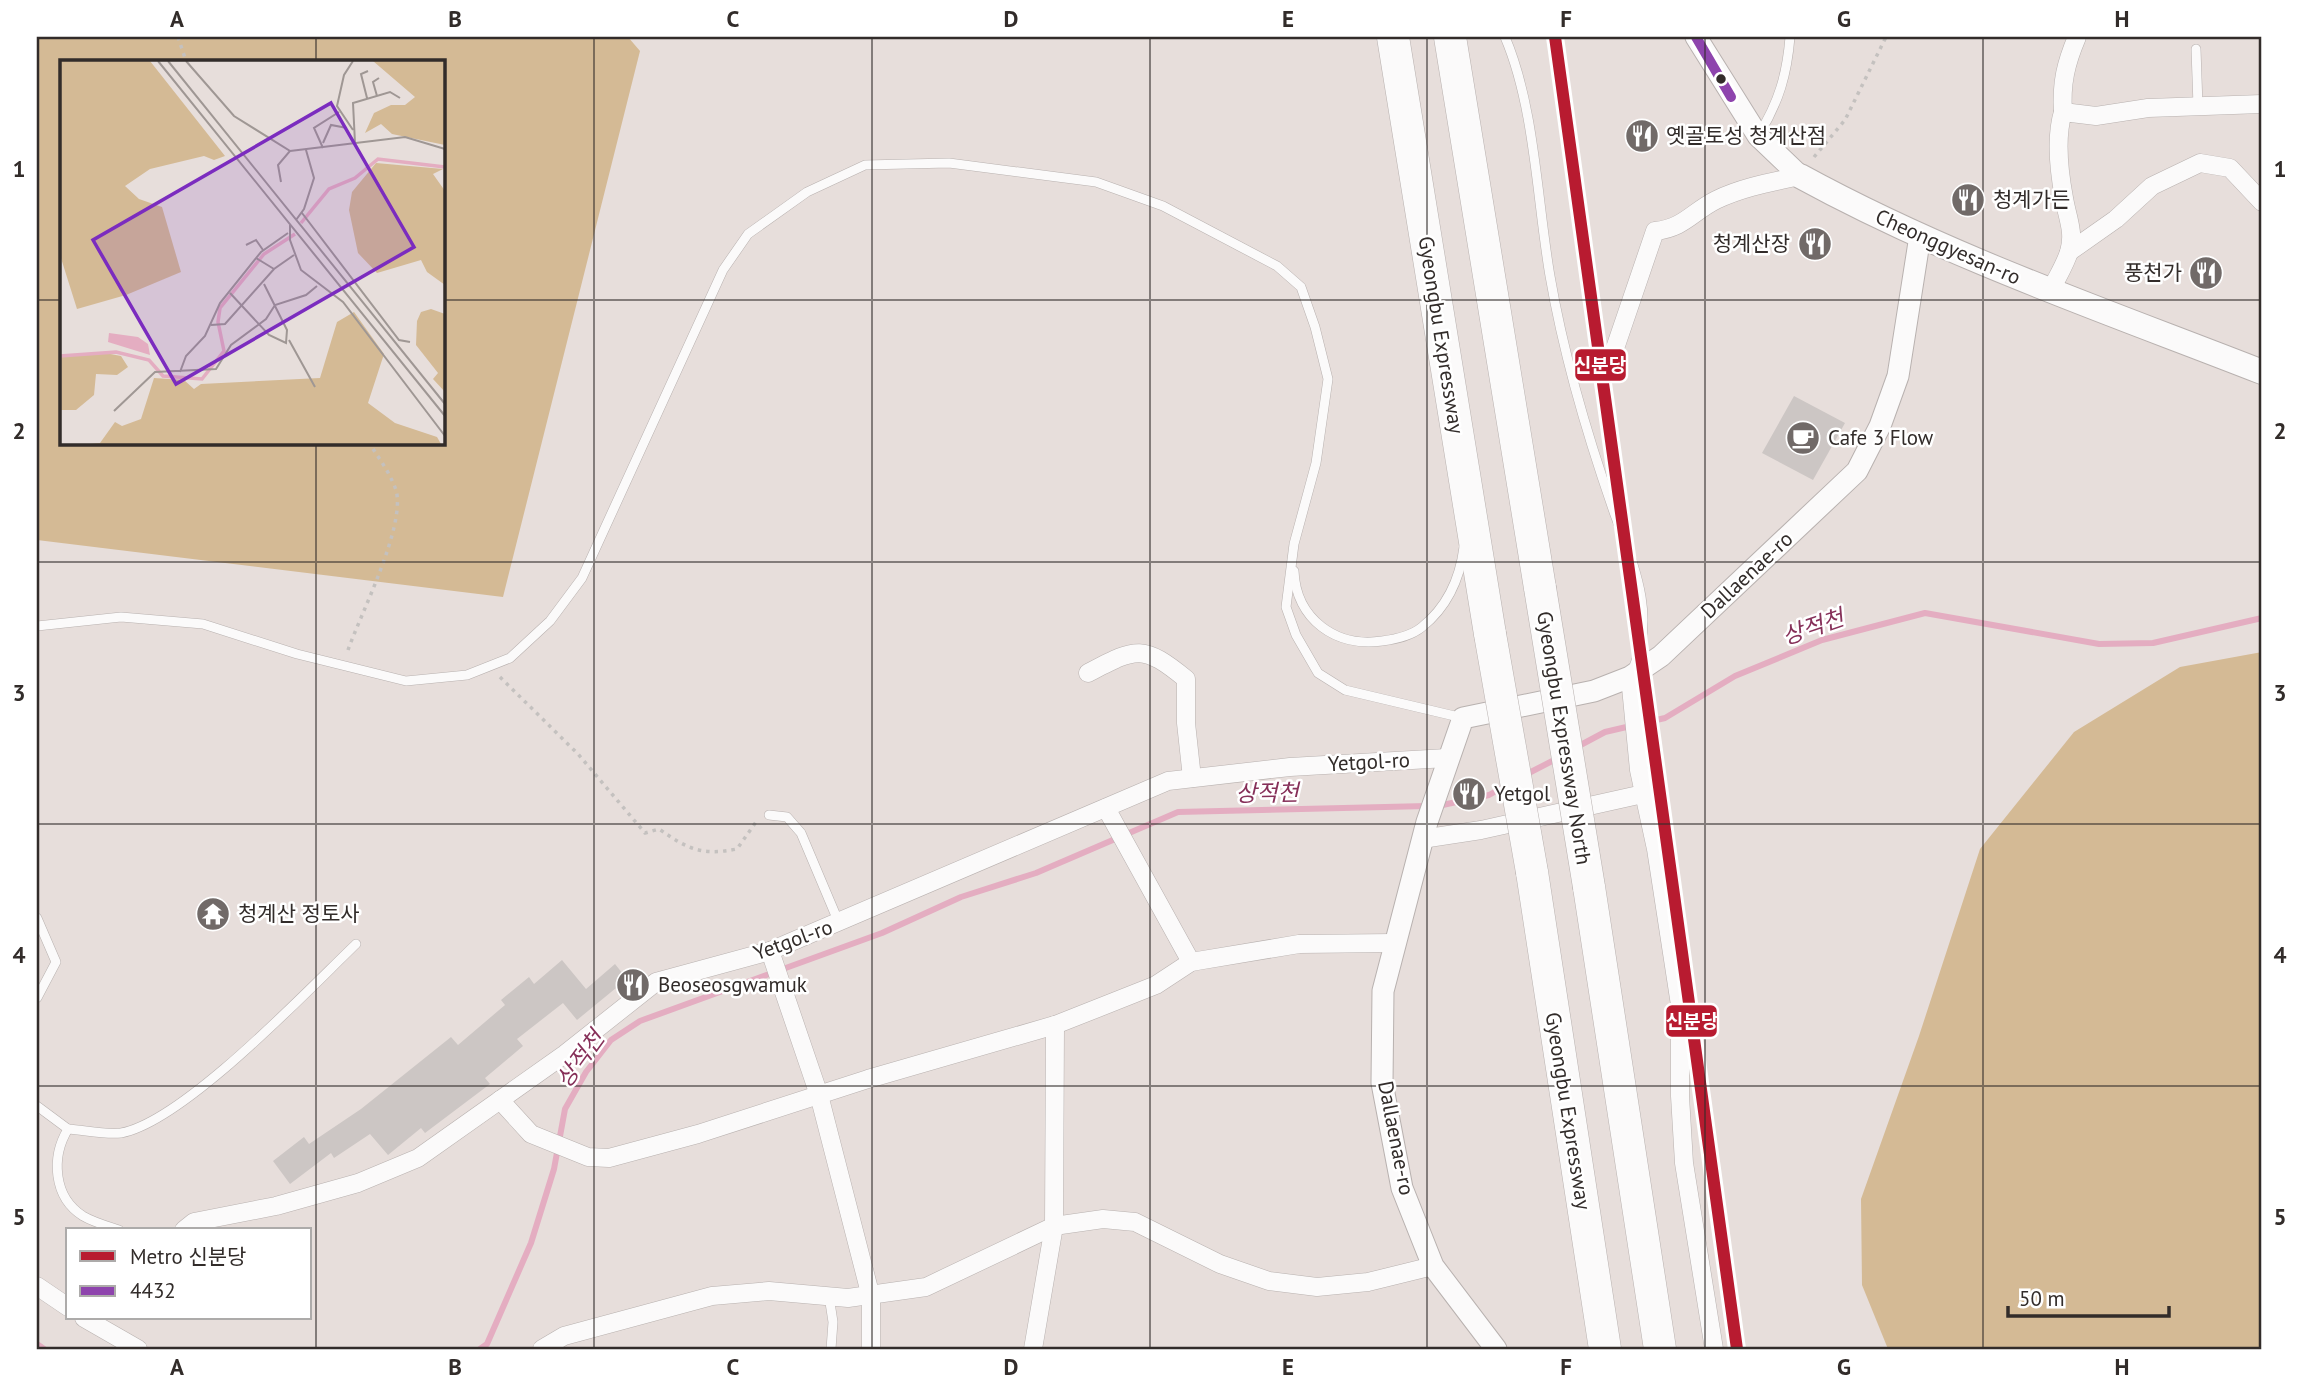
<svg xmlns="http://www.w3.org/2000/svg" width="2299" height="1386" font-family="'PT Sans','Noto Sans KR',sans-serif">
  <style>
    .forest { fill: #d4ba95; fill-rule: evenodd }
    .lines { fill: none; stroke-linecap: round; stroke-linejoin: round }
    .stream { stroke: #e4adc1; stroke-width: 6 }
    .building { fill: #ccc6c4 }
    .service-casing { stroke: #b8b1af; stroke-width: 10 }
    .minor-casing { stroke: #b8b1af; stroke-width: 19 }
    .tertiary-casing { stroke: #b8b1af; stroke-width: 23 }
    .secondary-casing { stroke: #b8b1af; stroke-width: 26 }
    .motorway-casing { stroke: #b8b1af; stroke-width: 33 }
    .path { stroke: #c4c1bf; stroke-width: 3.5; stroke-dasharray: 3.5 5; stroke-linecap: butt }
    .service { stroke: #fbfafa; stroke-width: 9 }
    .minor { stroke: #fbfafa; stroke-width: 18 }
    .tertiary { stroke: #fbfafa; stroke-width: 21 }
    .secondary { stroke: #fbfafa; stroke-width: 24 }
    .motorway { stroke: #fbfafa; stroke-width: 32 }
    .motorway-bridge-casing { stroke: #b8b1af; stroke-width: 33; stroke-linecap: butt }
    .motorway-bridge { stroke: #fbfafa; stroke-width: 32 }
    .bus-1-casing { stroke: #fff; stroke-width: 16 }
    .bus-1 { stroke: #8e44ad; stroke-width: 10 }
    .metro-1-casing { stroke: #fff; stroke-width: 18 }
    .metro-1 { stroke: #b81b30; stroke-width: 12 }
    .grid { fill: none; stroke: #322c2a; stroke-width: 2; stroke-opacity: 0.55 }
    .bus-dot { fill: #322c2a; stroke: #fff; stroke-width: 2.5 }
    .labels { text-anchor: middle; stroke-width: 5; stroke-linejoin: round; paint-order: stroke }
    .poi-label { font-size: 21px; fill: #322c2a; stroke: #fff; text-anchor: start }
    .street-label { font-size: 21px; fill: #322c2a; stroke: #fff }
    .water-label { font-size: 23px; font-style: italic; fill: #863059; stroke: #fff }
    .inset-river { fill: none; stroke: #e4adc1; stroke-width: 3.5 }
    .inset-road { fill: none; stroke: #9f9794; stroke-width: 2 }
    .view { fill: #7b2cbf; fill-opacity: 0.15; stroke: #7b2cbf; stroke-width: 3.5 }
    .inset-edge { fill: none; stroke: #322c2a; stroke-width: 3.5 }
    .line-badge { stroke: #fff; stroke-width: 2.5 }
    .badge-label { font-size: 19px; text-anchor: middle; font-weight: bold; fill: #fff }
    .neatline { fill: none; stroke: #322c2a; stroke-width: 2.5 }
    .grid-label { font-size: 23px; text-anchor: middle; font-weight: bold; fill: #322c2a }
  </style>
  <rect width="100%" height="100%" fill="#e7dedb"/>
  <g class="forest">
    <path d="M37 37H628L640 51 503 597 37 540ZM61 61H443V443H61Z"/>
    <polygon points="2262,652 2262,1349 1888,1349 1862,1285 1861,1199 1919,1036 1980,849 2074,732 2180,667"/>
  </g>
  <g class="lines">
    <g class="stream">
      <polyline points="1575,748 1605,732 1665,718 1735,676 1822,640 1925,613 2099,644 2153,643 2262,618"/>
      <polyline points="1523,776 1560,757"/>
      <polyline points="1438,806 1489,795 1507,785"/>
      <polyline points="37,1344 44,1349"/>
      <polyline points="480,1349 487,1344 531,1243 554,1169 565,1109 586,1072 611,1040 640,1021 882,933 961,897 1036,873 1178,812 1427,806"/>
    </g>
  </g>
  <g class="building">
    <polygon points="1794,396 1845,423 1813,480 1762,453"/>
    <polygon points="562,960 586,989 615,964 627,979 577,1020 563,1003 517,1039 523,1046 485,1078 490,1084 425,1133 421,1128 388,1155 370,1134 334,1158 331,1153 290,1184 273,1161 304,1137 309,1144 361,1109 451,1037 458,1045 505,1005 501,1000 529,977 534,984"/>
  </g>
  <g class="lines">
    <g class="service-casing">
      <g id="service">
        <path d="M1505 37C1535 107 1537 201 1550 276 1564 357 1587 435 1614 512 1633 564 1657 614 1633 669"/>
        <polyline points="2196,49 2198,106"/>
        <path d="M1759 134C1779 102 1787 74 1790 37"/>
        <path d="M1294 571C1296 619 1336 648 1382 641 1397 639 1411 636 1422 627 1447 607 1460 578 1464 547"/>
        <polyline points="37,626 121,617 203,624 297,654 406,681 467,675 510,658 550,621 582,578 723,270 748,234 807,192 865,165 949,163 1096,182 1163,206 1277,266 1301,287 1315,327 1328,379 1316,463 1294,544 1286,607 1296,635 1318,673 1345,690 1463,718"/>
        <polyline points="769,815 787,817 801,833 839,923"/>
        <polyline points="37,918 56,962 37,998"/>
        <path d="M37 1106 68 1129C51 1157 53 1197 83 1216 93 1222 107 1226 119 1230"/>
        <path d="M68 1129C84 1130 105 1135 121 1133 183 1122 307 991 356 944"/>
        <polyline points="829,1296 833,1322 831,1349"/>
      </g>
    </g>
    <g class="minor-casing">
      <g id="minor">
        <path d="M2063 112C2061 83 2066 63 2077 37"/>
        <polyline points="2069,252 2116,219 2152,186 2200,163 2230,168 2262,202"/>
        <path d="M2050 292C2056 279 2065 265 2069 252 2075 232 2067 217 2064 198 2059 171 2055 138 2063 112L2096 116 2148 108 2262 104"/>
        <path d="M1610 363 1655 231C1684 228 1692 212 1716 200 1743 187 1772 182 1800 176"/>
        <path d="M1088 673C1136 648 1142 643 1186 679V723L1192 778"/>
        <polyline points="1630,677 1639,770 1656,849 1680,1005 1680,1096 1684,1163 1714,1349"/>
        <polyline points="1106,808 1191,962"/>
        <polyline points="1422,839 1481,830 1643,794"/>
        <polyline points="770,951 819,1095 871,1297 871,1349"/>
        <polyline points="500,1100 531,1134 588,1157 609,1158 698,1134 868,1079 1055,1025 1156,985 1191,962 1299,944 1394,943"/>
        <polyline points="184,1230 194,1222 276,1206 358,1183 418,1158 565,1054 656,982 770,951 1168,781 1290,767 1447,758"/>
        <polyline points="37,1286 68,1307"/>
        <polyline points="84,1318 138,1349"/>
        <polyline points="542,1349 564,1336 712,1296 769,1291 848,1298 926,1287 1054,1226 1103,1219 1135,1222 1220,1264 1269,1281 1317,1287 1368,1282 1433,1266"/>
        <polyline points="1033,1349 1054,1226 1055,1025"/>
      </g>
    </g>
    <g class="tertiary-casing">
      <g id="tertiary">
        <polyline points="1696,37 1758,136 1800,176"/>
        <polyline points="1496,1349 1433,1266 1402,1188 1382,1083 1383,991 1427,822 1463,718 1594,691 1630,677 1661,656 1857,471 1880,426 1898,376 1920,236"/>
      </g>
    </g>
    <g class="secondary-casing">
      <path id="secondary" d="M1800 176C1948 257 2106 311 2262 372"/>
    </g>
    <g class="motorway-casing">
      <g id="motorway">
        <polyline points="1393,37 1490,634"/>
        <polyline points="1450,37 1540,588"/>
        <polyline points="1532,872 1605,1349"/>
        <polyline points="1589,887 1660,1349"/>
      </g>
    </g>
    <g class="path">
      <polyline points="178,37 186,61"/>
      <polyline points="1814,157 1845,120 1886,37"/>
      <path d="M348 650C361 613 406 526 396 490 390 473 379 458 369 443"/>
      <path d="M500 677 578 754 645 833 659 829C688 849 701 856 737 849L756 822"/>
    </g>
    <use href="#service" class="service"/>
    <use href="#minor" class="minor"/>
    <use href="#tertiary" class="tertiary"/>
    <use href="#secondary" class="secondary"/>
    <use href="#motorway" class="motorway"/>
    <g class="motorway-bridge-casing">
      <g id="motorway-bridge">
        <polyline points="1540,588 1589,887"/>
        <polyline points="1490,634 1532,872"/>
      </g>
    </g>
    <use href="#motorway-bridge" class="motorway-bridge"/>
    <g class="bus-1-casing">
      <polyline id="bus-1" points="1696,37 1731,97"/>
    </g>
    <use href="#bus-1" class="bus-1"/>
    <g class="metro-1-casing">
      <polyline id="metro-1" points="1555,37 1737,1349"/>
    </g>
    <use href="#metro-1" class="metro-1"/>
  </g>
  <path class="grid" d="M316 37V61M594 37V1349M872 37V1349M1150 37V1349M1427 37V1349M1705 37V1349M1983 37V1349M37 300H61M443 300H2262M316 443V1349M37 562H2262M37 824H2262M37 1086H2262"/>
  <defs>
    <g id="restaurant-disc" transform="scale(1.75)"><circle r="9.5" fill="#716a68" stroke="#fff"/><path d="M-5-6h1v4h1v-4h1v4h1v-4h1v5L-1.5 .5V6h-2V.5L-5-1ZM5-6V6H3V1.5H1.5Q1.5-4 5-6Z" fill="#fff"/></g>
    <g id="cafe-disc" transform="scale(1.75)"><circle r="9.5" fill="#716a68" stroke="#fff"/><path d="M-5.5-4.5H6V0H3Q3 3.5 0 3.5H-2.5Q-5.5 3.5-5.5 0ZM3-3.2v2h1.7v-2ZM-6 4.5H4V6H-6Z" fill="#fff"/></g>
    <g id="temple-disc" transform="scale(1.75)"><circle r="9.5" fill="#716a68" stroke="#fff"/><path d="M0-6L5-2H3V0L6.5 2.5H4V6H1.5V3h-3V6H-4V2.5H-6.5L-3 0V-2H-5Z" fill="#fff"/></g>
  </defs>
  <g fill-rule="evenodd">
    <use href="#restaurant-disc" x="1642" y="136"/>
    <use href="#restaurant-disc" x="1968" y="200"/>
    <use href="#restaurant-disc" x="1815" y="244"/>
    <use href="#restaurant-disc" x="2206" y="273"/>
    <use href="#cafe-disc" x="1803" y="438"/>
    <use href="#restaurant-disc" x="1469" y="794"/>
    <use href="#temple-disc" x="213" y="914"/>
    <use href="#restaurant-disc" x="633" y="985"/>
  </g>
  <circle class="bus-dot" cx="1721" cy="79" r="6"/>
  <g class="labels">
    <g class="poi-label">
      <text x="1666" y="143">옛골토성 청계산점</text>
      <text x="1993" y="207">청계가든</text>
      <text x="1790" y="251" text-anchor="end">청계산장</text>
      <text x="2182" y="280" text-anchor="end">풍천가</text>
      <text x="1828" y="445">Cafe 3 Flow</text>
      <text x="1494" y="801">Yetgol</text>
      <text x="238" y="921">청계산 정토사</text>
      <text x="658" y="992">Beoseosgwamuk</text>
    </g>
    <g class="street-label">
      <text transform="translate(1948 247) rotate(24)" y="7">Cheonggyesan-ro</text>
      <text transform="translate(1441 335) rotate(81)" y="7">Gyeongbu Expressway</text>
      <text transform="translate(1747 575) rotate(-43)" y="7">Dallaenae-ro</text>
      <text transform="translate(1564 738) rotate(81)" y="7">Gyeongbu Expressway North</text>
      <text transform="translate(1369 762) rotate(-3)" y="7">Yetgol-ro</text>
      <text transform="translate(793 940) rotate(-20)" y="7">Yetgol-ro</text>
      <text transform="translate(1568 1111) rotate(81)" y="7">Gyeongbu Expressway</text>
      <text transform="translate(1396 1138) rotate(79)" y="7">Dallaenae-ro</text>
    </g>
    <g class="water-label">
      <text transform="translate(1813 627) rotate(-19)" y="8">상적천</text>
      <text transform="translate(1267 793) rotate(-1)" y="8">상적천</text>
      <text transform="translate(580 1059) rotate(-54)" y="8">상적천</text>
    </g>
  </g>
  <g transform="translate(60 60)">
    <rect width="385" height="385" fill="#e7dedb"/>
    <path d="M0 1H90L165 96 154 100 144 96 90 109 65 126 79 139 102 147 121 212 66 235 17 249 0 195ZM313 1H385V85L332 74 321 64 305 73 314 53 331 45H345L355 37ZM316 103 383 109 373 114 385 131V225L367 212 361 200 317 213 298 193 289 150 292 132ZM371 249 385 254V332L373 319 378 313 356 285 357 261 361 252ZM294 252 324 294 308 343 335 363 377 377 381 384H30L40 383 55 362 62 366 81 359 94 318 124 320 134 329 141 324 260 318 277 262ZM40 292 61 296 68 307 57 315 36 314 34 335 16 350H0V296Z" fill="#d4ba95"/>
    <path d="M49 273 78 277 88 284 90 295 48 282Z" fill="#e4adc1"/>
    <path class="inset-river" d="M241 163 269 129 295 118 318 99 385 107M0 296 56 292 89 300 103 316 142 319 164 291 158 262 160 248 204 194 235 174"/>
    <path class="inset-road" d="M98 1 385 356M108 1 385 344M126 1 174 56 230 91 218 105 221 122M317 36 313 22 319 18M307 38 301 14 308 11M293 70 277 46 284 15 293 1M263 83 271 65 287 68M295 83 293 43 330 32 340 38M263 88 254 68 279 52M230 91 345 77 385 89M242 153 339 280 350 282M236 160 244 149 254 118 246 90M230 165V180L241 210 283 242 385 376M186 185 196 180 203 190M196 198 214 209M170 233 209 275 226 283 227 270 204 224M151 265 165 264 214 209 234 195M229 280 255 327M120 312 126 296 145 276 160 243 201 192 228 173M54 351 95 312 156 309 171 285 206 259 215 245 246 235 257 226"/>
    <path class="view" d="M271 43 354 187 116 324 33 180Z"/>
    <rect width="385" height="385" class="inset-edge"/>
  </g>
  <g class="line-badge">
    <rect x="1574" y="348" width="53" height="34" rx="7" fill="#b81b30"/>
    <rect x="1665" y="1004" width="53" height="34" rx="7" fill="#b81b30"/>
  </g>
  <g class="badge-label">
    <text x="1600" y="372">신분당</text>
    <text x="1692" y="1028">신분당</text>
  </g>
  <rect width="2299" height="1386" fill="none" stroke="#ffffff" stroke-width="77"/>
  <rect x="66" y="1228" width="245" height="91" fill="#ffffff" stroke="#adabaa" stroke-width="2"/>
  <rect x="80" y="1251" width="35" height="10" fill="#b81b30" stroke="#adabaa" stroke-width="2"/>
  <text x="130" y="1264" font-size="21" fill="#322c2a">Metro 신분당</text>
  <rect x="80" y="1286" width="35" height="10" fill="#8e44ad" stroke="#adabaa" stroke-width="2"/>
  <text x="130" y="1298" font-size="21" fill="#322c2a">4432</text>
  <path d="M2008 1306v10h161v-10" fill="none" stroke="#322c2a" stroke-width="3.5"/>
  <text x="2019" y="1306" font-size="21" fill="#322c2a" stroke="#ffffff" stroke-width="5" paint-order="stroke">50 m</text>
  <rect x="38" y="38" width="2222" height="1310" class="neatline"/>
  <g class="grid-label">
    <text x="177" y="27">A</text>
    <text x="455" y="27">B</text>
    <text x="733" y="27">C</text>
    <text x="1011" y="27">D</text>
    <text x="1288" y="27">E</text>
    <text x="1566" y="27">F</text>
    <text x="1844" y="27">G</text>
    <text x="2122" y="27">H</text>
    <text x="19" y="177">1</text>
    <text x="2280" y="177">1</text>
    <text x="19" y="439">2</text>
    <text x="2280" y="439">2</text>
    <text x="19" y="701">3</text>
    <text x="2280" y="701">3</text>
    <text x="19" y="963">4</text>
    <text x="2280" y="963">4</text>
    <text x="19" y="1225">5</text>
    <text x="2280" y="1225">5</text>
    <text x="177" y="1375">A</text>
    <text x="455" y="1375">B</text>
    <text x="733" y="1375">C</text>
    <text x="1011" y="1375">D</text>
    <text x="1288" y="1375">E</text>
    <text x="1566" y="1375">F</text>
    <text x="1844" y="1375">G</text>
    <text x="2122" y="1375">H</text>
  </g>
</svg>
